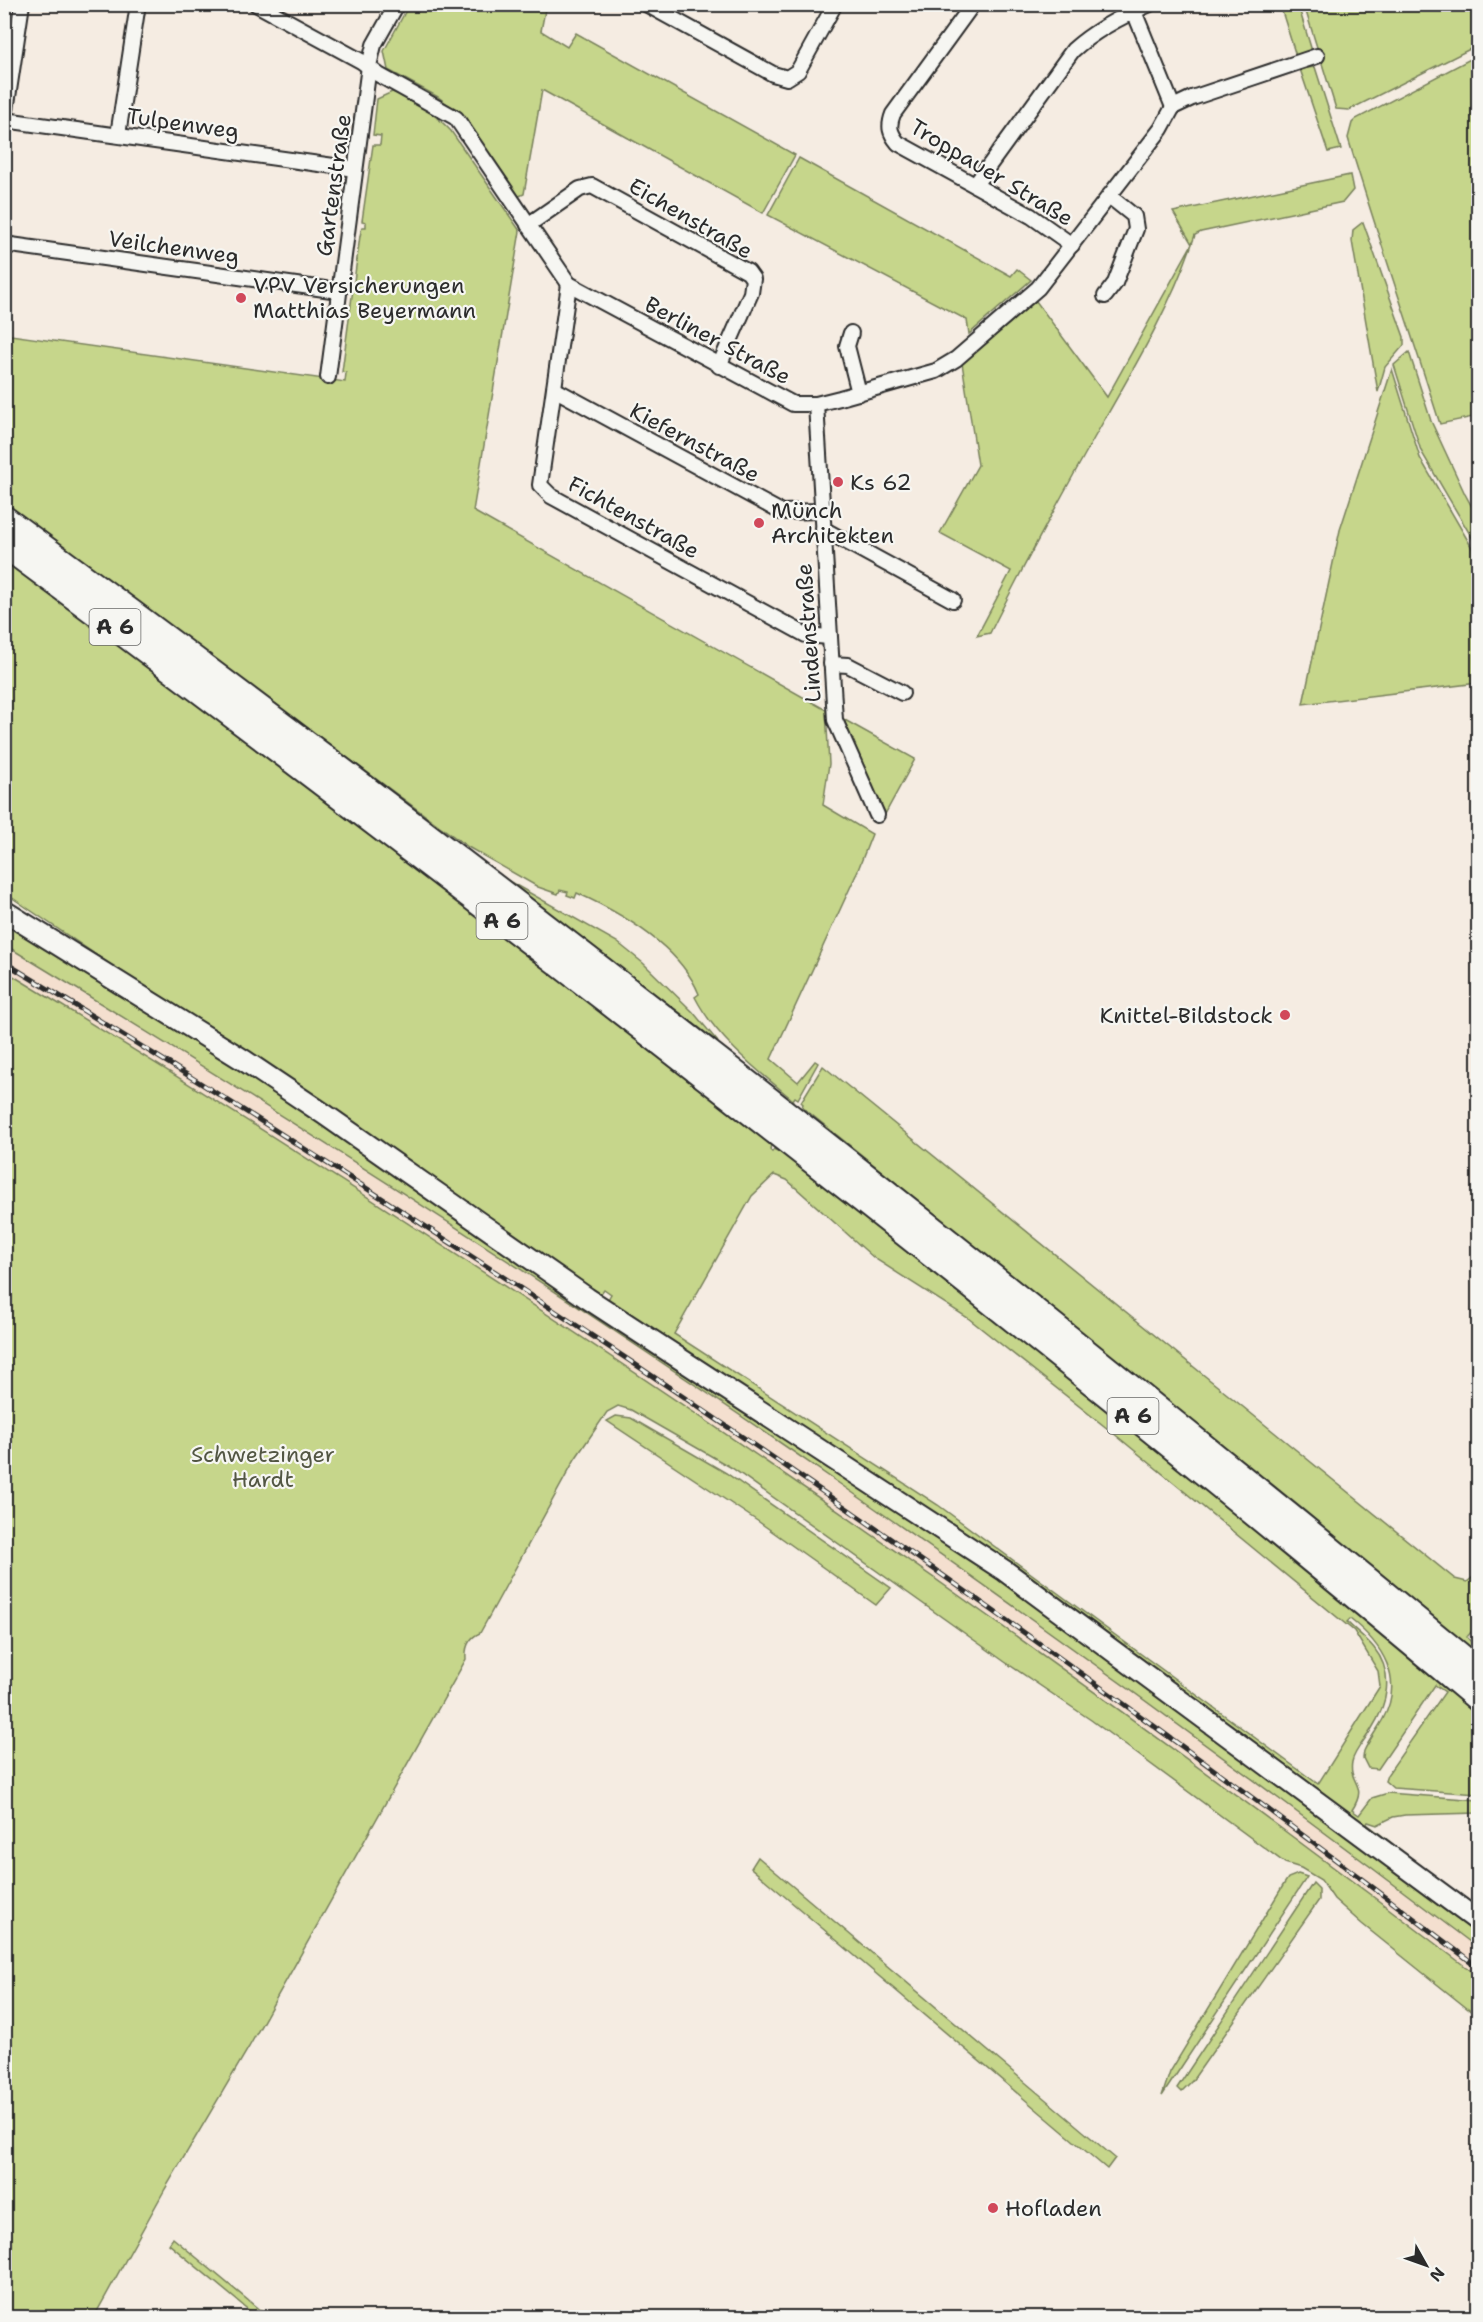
<svg xmlns="http://www.w3.org/2000/svg" width="1483" height="2322" font-family="'Shantell Sans',sans-serif">
  <style>
    .built { fill: #f4dfcf }
    .green { fill: #c6d68b; stroke: #78805b; stroke-width: 1.5; fill-rule: evenodd }
    .lines { fill: none; stroke-linecap: round; stroke-linejoin: round }
    .minor-casing { stroke: #2b2b2b; stroke-width: 18 }
    .secondary-casing { stroke: #2b2b2b; stroke-width: 24 }
    .motorway-casing { stroke: #2b2b2b; stroke-width: 28 }
    .minor { stroke: #f6f6f2; stroke-width: 14 }
    .secondary { stroke: #f6f6f2; stroke-width: 20 }
    .motorway { stroke: #f6f6f2; stroke-width: 24 }
    .rail-casing { stroke: #2b2b2b; stroke-width: 5 }
    .rail { stroke: #f6f6f2; stroke-width: 3; stroke-dasharray: 9; stroke-linecap: butt }
    .poi-dot { fill: #d1495b; stroke: #f6f6f2; stroke-width: 2 }
    .labels { text-anchor: middle; stroke-width: 4.5; stroke-linejoin: round; paint-order: stroke }
    .shield { fill: #f6f6f2; stroke: #686867; stroke-width: 1.5 }
    .shield-label { font-size: 21px; font-weight: bold; fill: #2b2b2b }
    .street-label { font-size: 22px; fill: #2b2b2b; stroke: #f6f6f2 }
    .poi-label { font-size: 22px; fill: #2b2b2b; stroke: #f6f6f2; text-anchor: start }
    .park-label { font-size: 22px; fill: #525643; stroke: #f6f6f2 }
  </style>
  <rect width="100%" height="100%" fill="#f5ece2"/>
  <filter id="ink" filterUnits="userSpaceOnUse"><feTurbulence type="fractalNoise" baseFrequency=".0167" numOctaves="2"/><feDisplacementMap in="SourceGraphic" scale="12" xChannelSelector="R" yChannelSelector="G"/><feConvolveMatrix kernelMatrix="1 2 1 2 8 2 1 2 1" color-interpolation-filters="sRGB"/></filter>
  <g filter="url(#ink)">
    <polygon class="built" points="4,945 244,1092 425,1207 604,1324 838,1482 1175,1721 1478,1948 1478,1976 1161,1739 988,1615 756,1454 413,1226 232,1111 5,971"/>
    <g class="green">
      <polygon points="409,5 546,5 541,31 567,47 576,33 795,155 763,213 542,90 524,194 517,197 459,113 438,97 388,70 384,51"/>
      <polygon points="1280,5 1298,5 1312,51 1296,56"/>
      <polygon points="1304,5 1478,5 1478,45 1349,110 1336,109"/>
      <path d="M1478 55V416L1440 424C1410 329 1377 234 1348 138L1352 123 1356 119Z"/>
      <polygon points="1315,67 1341,149 1328,152 1300,69"/>
      <path d="M392 92C414 99 435 114 451 131L520 231 473 511 826 710 829 764 823 805 872 834 856 875 771 1059 798 1082 815 1061 818 1063 798 1099 795 1097 793 1100C757 1070 716 1038 695 997L699 994C680 947 621 913 577 893L575 898 567 895 568 892 560 890 558 894 538 887 468 847 5 504 4 334 345 382 346 373 342 372 360 236 362 227H366V222L362 221 373 145H380L381 136 373 135 377 99Z"/>
      <polygon points="799,158 1011,276 1017,269 1031,280 969,334 967,320 768,215"/>
      <path d="M1350 175 1353 190 1343 202 1201 232 1195 235C1173 302 1137 363 1102 424 1063 493 1025 562 990 633L977 636 1011 571 940 533 978 465 962 363 1036 301 1107 397 1192 244 1173 212Z"/>
      <polygon points="1363,222 1404,337 1404,345 1385,367 1378,392 1352,241 1353,230"/>
      <polygon points="1409,352 1431,421 1465,494 1478,518 1478,548 1421,451 1394,365"/>
      <polygon points="1392,369 1420,458 1478,558 1478,683 1303,704 1340,530"/>
      <path d="M4 560 284 768 771 1143 770 1150 772 1152 774 1149 777 1152 779 1150C1014 1335 1248 1523 1478 1714V1794L1393 1788 1385 1781 1387 1775 1445 1692 1435 1685 1378 1769 1368 1768 1363 1758 1364 1751C1369 1740 1377 1730 1383 1719 1405 1679 1382 1644 1350 1619L1347 1622C1356 1631 1366 1638 1374 1648 1395 1674 1387 1705 1371 1730 1365 1740 1354 1751 1352 1762 1348 1784 1369 1784 1352 1810L1359 1815 1372 1798 1388 1793 1478 1800V1813L1405 1815 1393 1817 1377 1825 1368 1822 1367 1824 1478 1909V1915L607 1301 611 1294 604 1289 599 1296 8 895 4 892V806L7 803 4 797ZM774 1175 787 1180 874 1258 968 1318 1118 1437 1354 1631 1378 1671 1380 1686 1318 1784 938 1505 674 1334 752 1196Z"/>
      <polygon points="843,719 915,759 884,816 845,728"/>
      <polygon points="505,879 617,942 643,963 693,1012 718,1042"/>
      <path d="M4 920 136 999 940 1534 1478 1929V1948C1269 1789 1056 1634 840 1484 568 1295 288 1117 5 945Z"/>
      <path d="M5 971C514 1279 1005 1616 1478 1976V2017L1362 1924 1334 1899 1321 1880 1301 1868 1285 1863 1091 1720 1005 1662 732 1468 631 1410 618 1406 607 1412 575 1459 480 1633C468 1638 465 1647 466 1659L249 2047 165 2189 94 2317H5Z"/>
      <polygon points="823,1066 1455,1579 1467,1582 1478,1573 1478,1624 1467,1637 1475,1647 1478,1643 1478,1656 1218,1442 802,1107 803,1104 801,1102"/>
      <polygon points="616,1416 631,1418 726,1473 891,1588 876,1605 759,1522 607,1421"/>
      <polygon points="758,1857 1115,2158 1107,2169 751,1868"/>
      <polygon points="1298,1874 1307,1877 1162,2096 1170,2072 1284,1884 1288,1878"/>
      <polygon points="1313,1883 1319,1889 1319,1900 1192,2081 1181,2092 1177,2088"/>
      <polygon points="173,2238 268,2317 257,2317 169,2244"/>
    </g>
    <g class="lines">
      <g class="minor-casing">
        <g id="minor">
          <polyline points="256,4 361,61 379,75 456,118 569,284 793,404 816,404 840,398 936,371 956,359 1038,288 1161,129 1173,107 1131,4"/>
          <polyline points="646,4 773,74 787,78 798,71 835,4"/>
          <path d="M973 4 893 114C888 127 890 133 898 143L1031 216 1072 245"/>
          <polyline points="1173,107 1192,98 1317,56"/>
          <polyline points="5,120 355,169"/>
          <polyline points="4,124 22,4"/>
          <polyline points="118,135 138,4"/>
          <path d="M975 185 1073 50C1095 30 1122 16 1150 4"/>
          <polyline points="528,225 580,189 592,186 748,272 753,279 751,293 719,366"/>
          <polyline points="4,244 339,291"/>
          <polyline points="569,284 540,485 551,496 806,635 829,637"/>
          <polyline points="1105,296 1115,283 1136,229 1134,216 1109,196"/>
          <polyline points="851,333 847,346 859,393"/>
          <polyline points="328,377 369,66 374,45 397,4"/>
          <polyline points="554,389 781,512 821,511"/>
          <polyline points="816,404 835,720 877,815"/>
          <polyline points="823,529 953,600"/>
          <polyline points="831,664 848,665 902,693"/>
        </g>
      </g>
      <g class="secondary-casing">
        <polyline id="secondary" points="4,911 245,1061 324,1114 587,1298 1005,1571 1478,1921"/>
      </g>
      <g class="motorway-casing">
        <g id="motorway">
          <path d="M4 518C507 887 997 1274 1478 1670"/>
          <path d="M4 545C191 683 376 824 560 965 870 1204 1178 1447 1478 1699"/>
        </g>
      </g>
      <use href="#minor" class="minor"/>
      <use href="#secondary" class="secondary"/>
      <use href="#motorway" class="motorway"/>
      <g class="rail-casing">
        <path id="rail" d="M4 962C513 1271 1005 1606 1478 1967"/>
      </g>
      <use href="#rail" class="rail"/>
    </g>
  </g>
  <g class="poi-dot">
    <circle cx="241" cy="298" r="6"/>
    <circle cx="838" cy="482" r="6"/>
    <circle cx="759" cy="523" r="6"/>
    <circle cx="1285" cy="1015" r="6"/>
    <circle cx="993" cy="2208" r="6"/>
  </g>
  <g class="labels">
    <g class="shield">
      <rect x="89.5" y="609" width="51" height="36" rx="4.5"/>
      <rect x="476.5" y="903" width="51" height="36" rx="4.5"/>
      <rect x="1107.5" y="1398" width="51" height="36" rx="4.5"/>
    </g>
    <g class="shield-label">
      <text x="115" y="634">A 6</text>
      <text x="502" y="928">A 6</text>
      <text x="1133" y="1423">A 6</text>
    </g>
    <g class="street-label">
      <text transform="translate(183 123) rotate(8)" y="8">Tulpenweg</text>
      <text transform="translate(992 172) rotate(31)" y="8">Troppauer Straße</text>
      <text transform="translate(333 185) rotate(-82)" y="8">Gartenstraße</text>
      <text transform="translate(691 218) rotate(30)" y="8">Eichenstraße</text>
      <text transform="translate(174 247) rotate(8)" y="8">Veilchenweg</text>
      <text transform="translate(718 340) rotate(28)" y="8">Berliner Straße</text>
      <text transform="translate(695 442) rotate(28)" y="8">Kiefernstraße</text>
      <text transform="translate(634 517) rotate(29)" y="8">Fichtenstraße</text>
      <text transform="translate(808 633) rotate(-94)" y="8">Lindenstraße</text>
    </g>
    <g class="poi-label">
      <text x="253" y="293">VPV Versicherungen<tspan x="253" dy="25">Matthias Beyermann</tspan></text>
      <text x="850" y="490">Ks 62</text>
      <text x="771" y="518">Münch<tspan x="771" dy="25">Architekten</tspan></text>
      <text x="1273" y="1023" text-anchor="end">Knittel-Bildstock</text>
      <text x="1005" y="2216">Hofladen</text>
    </g>
    <g class="park-label">
      <text x="263" y="1462">Schwetzinger<tspan x="263" dy="25">Hardt</tspan></text>
    </g>
  </g>
  <rect width="1483" height="2322" fill="none" stroke="#f6f6f2" stroke-width="24"/>
  <rect x="12" y="12" width="1459" height="2298" fill="none" stroke="#2b2b2b" stroke-width="2" filter="url(#ink)"/>
  <g transform="translate(1426 2265) rotate(130)" stroke="#f6f6f2" stroke-width="4.5" paint-order="stroke">
  <path d="M0-4.5L10 22L0 15L-10 22Z" fill="#2b2b2b"/>
  <text y="-9" font-size="16" font-weight="bold" text-anchor="middle" fill="#2b2b2b">N</text>
  </g>
</svg>
